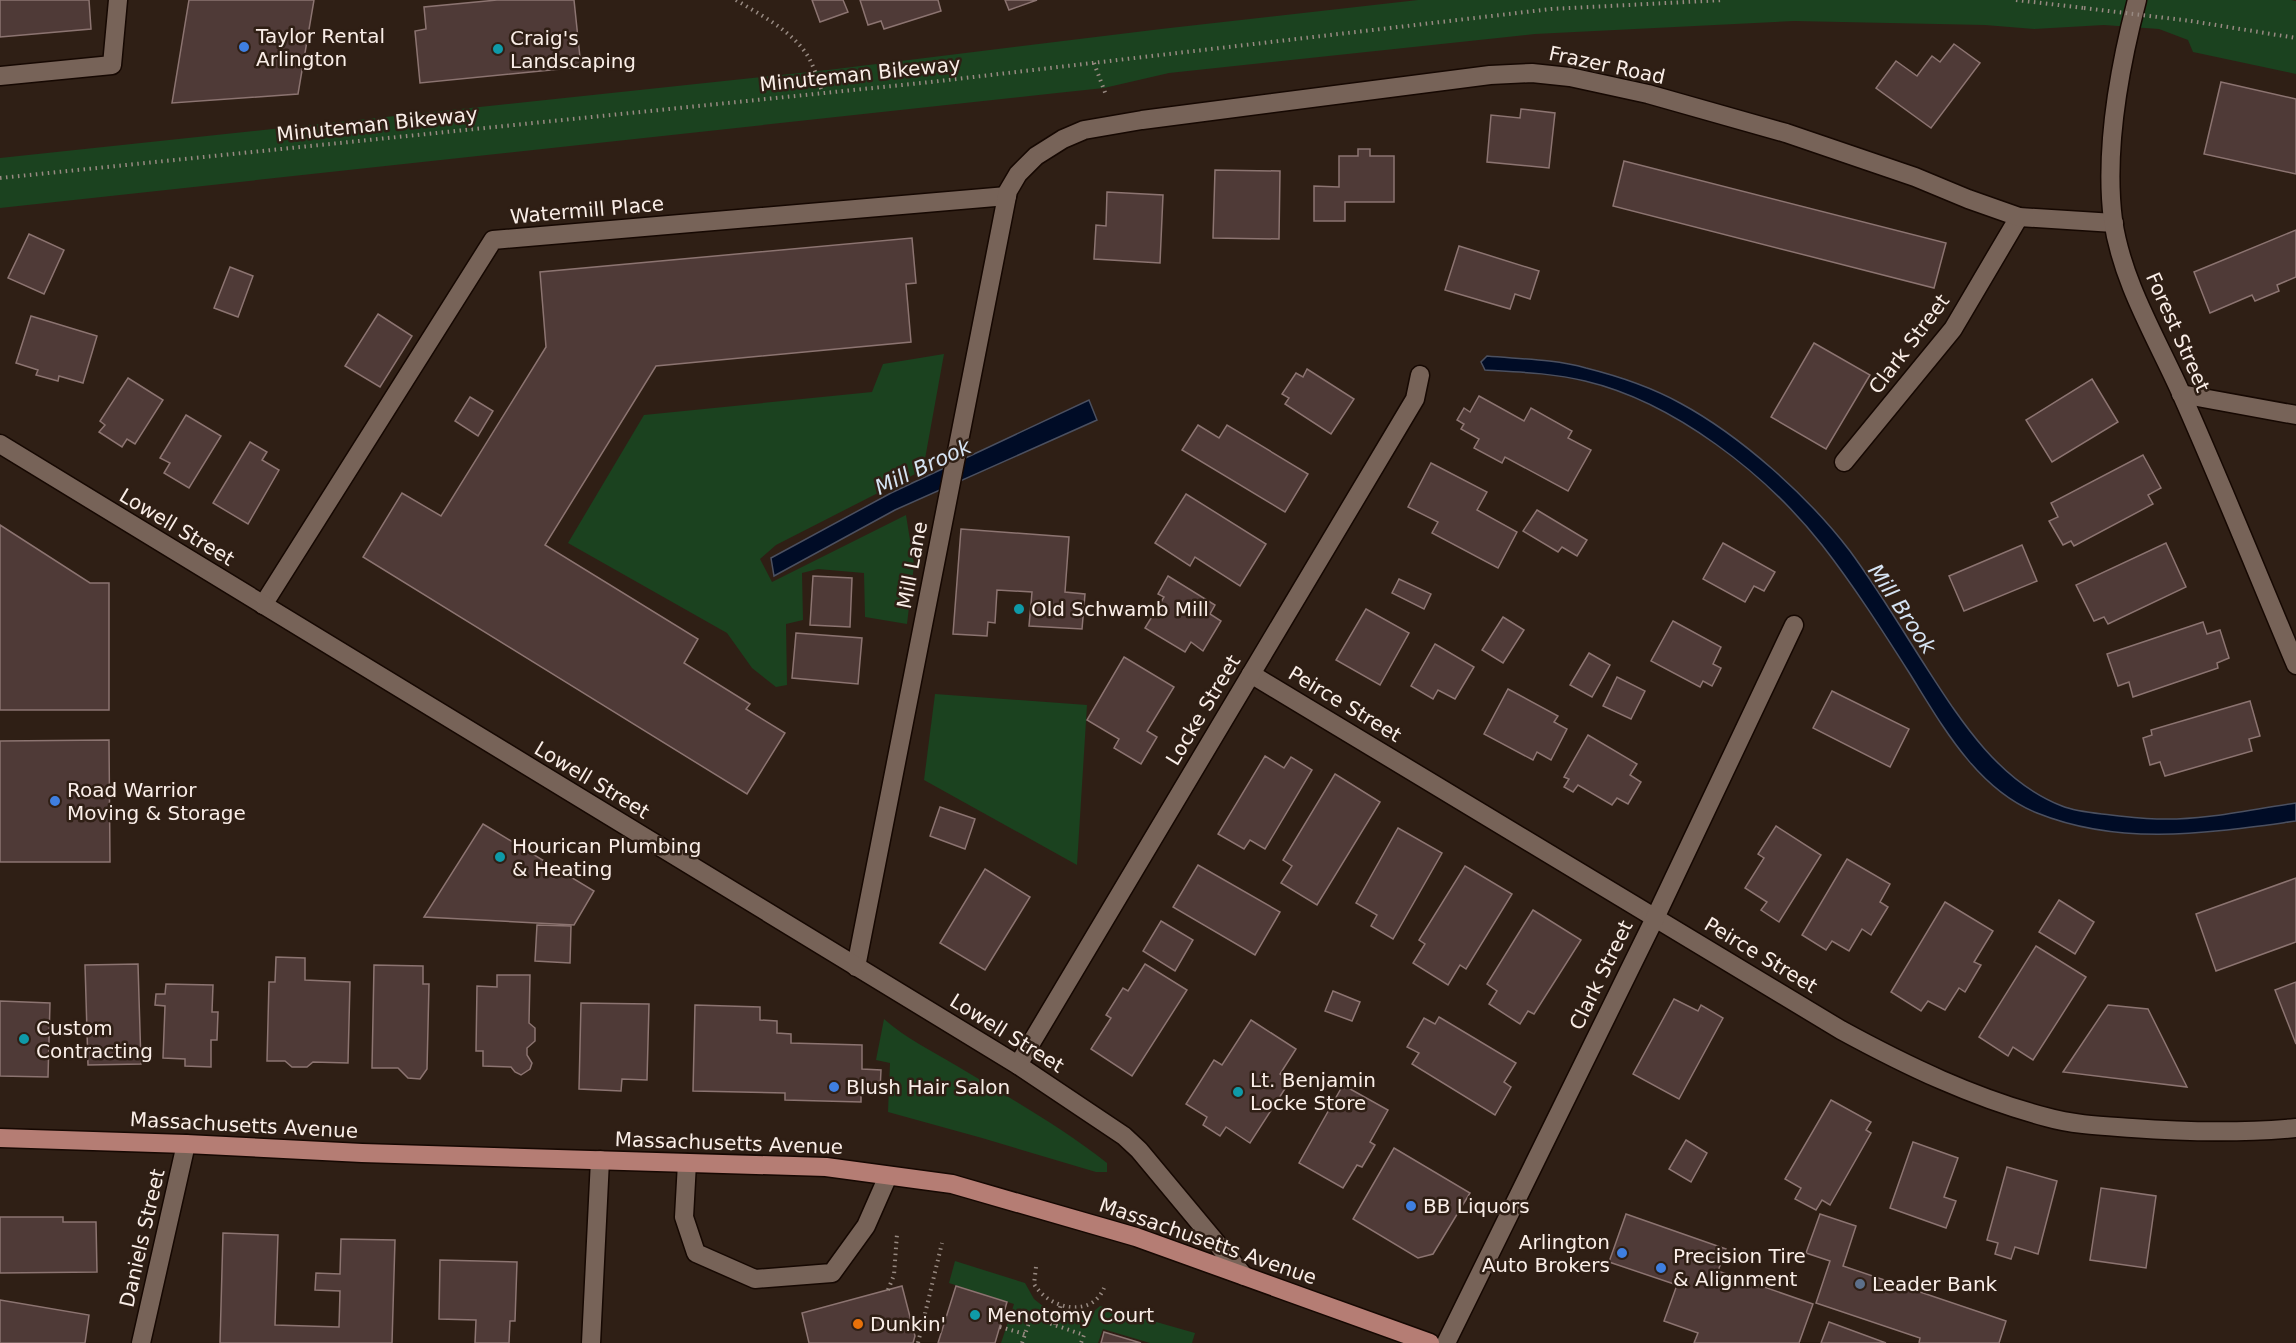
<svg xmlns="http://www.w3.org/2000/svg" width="2296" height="1343" font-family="'DejaVu Sans',sans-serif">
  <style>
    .green { fill: #1b421f }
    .water { fill: #000c26; stroke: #4b5060; stroke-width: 1.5 }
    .building { fill: #4f3a37; stroke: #8c7471; stroke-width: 1.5 }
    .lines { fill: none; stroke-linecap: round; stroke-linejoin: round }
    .service-casing { stroke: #160802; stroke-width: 21 }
    .minor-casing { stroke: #160802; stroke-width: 21 }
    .tertiary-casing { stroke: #160802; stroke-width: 21 }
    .primary-casing { stroke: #160802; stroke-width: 21 }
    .path { stroke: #988a82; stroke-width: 4; stroke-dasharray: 1.5 4.5; stroke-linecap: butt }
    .service { stroke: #776358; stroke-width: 18 }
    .minor { stroke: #776358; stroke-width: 18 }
    .tertiary { stroke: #776358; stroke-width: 18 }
    .primary { stroke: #b57d74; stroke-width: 18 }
    .path-bridge { stroke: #988a82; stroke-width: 4; stroke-dasharray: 1.5 4.5; stroke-linecap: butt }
    .shop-dot { fill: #3f7fe0; stroke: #2f1f15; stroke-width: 2 }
    .culture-dot { fill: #0f9aa8; stroke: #2f1f15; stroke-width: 2 }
    .service-dot { fill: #5c6f8a; stroke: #2f1f15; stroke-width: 2 }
    .food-dot { fill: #e8710a; stroke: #2f1f15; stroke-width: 2 }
    .labels { text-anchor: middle; stroke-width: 5; stroke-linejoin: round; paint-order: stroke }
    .poi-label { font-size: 20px; fill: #faeee8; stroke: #2f1f15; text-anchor: start }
    .street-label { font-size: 20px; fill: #faeee8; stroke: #2f1f15 }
    .water-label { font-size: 21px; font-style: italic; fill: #d6e4f4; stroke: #2f1f15 }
  </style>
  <rect width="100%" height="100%" fill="#2f1f15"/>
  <g class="green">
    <polygon points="1418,0 2291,0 2296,1 2296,74 2193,52 2188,40 2159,29 2104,25 2034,29 1985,25 1794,21 1535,34 1169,73 1104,88 1057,93 0,208 0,158 828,70 1161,29"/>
    <polygon points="944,354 923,470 776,545 760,559 772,582 906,515 914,565 907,624 865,617 864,573 818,569 802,573 803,620 786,624 787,685 776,687 752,668 727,633 568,543 644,415 872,392 883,364"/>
    <polygon points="935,694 1087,705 1077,865 924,780"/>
    <path d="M884 1019C905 1038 932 1051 957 1066 1008 1097 1060 1126 1107 1163V1172H1096L982 1138 888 1112 890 1063 876 1060Z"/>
    <polygon points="955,1261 1025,1283 1034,1299 1044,1307 1069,1317 1087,1317 1100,1306 1195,1333 1192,1343 1150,1343 1103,1329 1098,1343 1001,1343 1014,1304 949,1283"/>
  </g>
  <g class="water">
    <path d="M1487 356C1520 359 1554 359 1586 368 1618 376 1651 387 1680 403 1741 436 1808 496 1850 551 1875 585 1897 621 1919 656 1956 713 1995 780 2062 806 2077 812 2095 813 2111 815 2128 817 2145 819 2161 819 2206 820 2252 809 2296 803V821C2208 833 2122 847 2037 813 1977 789 1943 727 1910 674 1882 630 1854 586 1822 545 1766 474 1674 402 1585 381 1552 373 1518 372 1485 370L1481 362Z"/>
    <polygon points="1089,400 1097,420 895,510 774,576 771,558 891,493"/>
  </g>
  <g class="building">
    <polygon points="0,0 89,0 91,29 0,37"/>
    <polygon points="189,0 314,0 298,94 172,103"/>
    <polygon points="497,0 574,0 581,67 420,83 415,31 426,29 424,7"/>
    <polygon points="812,0 843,0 848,12 820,22"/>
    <polygon points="860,0 938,0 941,11 884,29 881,21 868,25"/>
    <polygon points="1005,0 1037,0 1009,10"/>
    <polygon points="1954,44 1980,63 1931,128 1876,88 1896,61 1917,76 1932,56 1940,62"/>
    <polygon points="2221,82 2296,99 2296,174 2204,154"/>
    <polygon points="1521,109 1555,113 1549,168 1487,162 1491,115 1520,118"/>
    <polygon points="1358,149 1370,149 1370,156 1394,156 1394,202 1345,202 1345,221 1314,221 1314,186 1339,187 1339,156 1358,156"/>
    <polygon points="1624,161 1946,243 1934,288 1613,206"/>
    <polygon points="1215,170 1280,171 1279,239 1213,238"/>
    <polygon points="1107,192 1163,195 1160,263 1094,259 1096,225 1106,226"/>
    <polygon points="2296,230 2296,277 2277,285 2279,291 2255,301 2252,295 2210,313 2194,272"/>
    <polygon points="29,234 64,250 44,294 8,278"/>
    <polygon points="912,238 916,283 906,284 911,342 656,366 545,545 698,639 684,663 750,704 746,709 785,733 747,794 363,557 402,493 441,516 546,347 540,272"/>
    <polygon points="1459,246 1539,271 1530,299 1515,294 1510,309 1445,290"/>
    <polygon points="230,267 253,276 238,317 214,308"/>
    <polygon points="378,314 412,336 380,387 345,366"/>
    <polygon points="31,316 97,336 83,383 59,376 58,381 36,375 38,370 16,363"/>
    <polygon points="1814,343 1870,375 1826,449 1771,417"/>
    <polygon points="1307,369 1354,399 1331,434 1285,404 1289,398 1282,394 1296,373 1303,377"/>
    <polygon points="128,378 163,400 135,444 127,439 122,447 99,432 105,425 100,421"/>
    <polygon points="2092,379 2118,422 2052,462 2026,420"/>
    <polygon points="1479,396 1524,421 1531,408 1572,431 1568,438 1591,450 1568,491 1505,457 1502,463 1474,448 1479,439 1461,429 1464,424 1457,420 1464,408 1470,412"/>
    <polygon points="470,397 493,411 478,436 455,421"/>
    <polygon points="186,415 221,436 189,488 164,473 170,463 160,458"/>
    <polygon points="1198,425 1219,438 1227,425 1308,474 1285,512 1182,450"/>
    <polygon points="250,442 267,452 262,460 279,470 248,524 213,503"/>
    <polygon points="2143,455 2161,488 2148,495 2153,504 2074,546 2071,541 2063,545 2049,521 2058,517 2051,503"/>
    <polygon points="1431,463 1487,492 1477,510 1517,532 1498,568 1432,533 1438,522 1408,507"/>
    <polygon points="1186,494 1266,544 1240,586 1195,557 1190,566 1155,543"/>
    <polygon points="1537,510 1587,540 1577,556 1562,547 1558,552 1523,531"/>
    <polygon points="0,525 90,583 109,583 109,710 0,710"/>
    <polygon points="961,529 1069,537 1065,592 1085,594 1082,629 1029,626 1032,592 997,590 995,623 988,622 987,636 953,634"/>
    <polygon points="1723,543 1775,572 1764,591 1754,586 1745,602 1703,579"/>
    <polygon points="2166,543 2186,587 2108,624 2104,617 2094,621 2076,585"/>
    <polygon points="2022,545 2037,581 1964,611 1949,576"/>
    <polygon points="813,576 852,578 850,627 810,625"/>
    <polygon points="1168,576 1215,605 1210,614 1221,621 1203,651 1191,642 1185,652 1145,628 1164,597 1158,594"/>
    <polygon points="1399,579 1431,594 1424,609 1392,593"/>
    <polygon points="1366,609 1409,633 1380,685 1336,660"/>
    <polygon points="1503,617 1524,630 1503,663 1482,650"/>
    <polygon points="1673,621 1721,647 1713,664 1721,668 1712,686 1703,681 1700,687 1651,661"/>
    <polygon points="2203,622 2207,634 2220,630 2229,658 2217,663 2218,668 2133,697 2129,682 2118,686 2107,654"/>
    <polygon points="796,633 862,638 858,684 792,678"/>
    <polygon points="1435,644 1474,667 1455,699 1438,690 1433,699 1411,686"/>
    <polygon points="1589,653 1610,665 1592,697 1570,685"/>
    <polygon points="1124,657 1174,687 1147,731 1157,737 1141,764 1114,748 1119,739 1087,720"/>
    <polygon points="1617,677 1645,691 1631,719 1603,706"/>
    <polygon points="1508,689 1558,716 1554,722 1567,729 1551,760 1537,752 1533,760 1484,734"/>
    <polygon points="1832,691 1909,729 1890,767 1813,728"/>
    <polygon points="2250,701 2260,736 2249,739 2252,751 2165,776 2160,762 2150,765 2143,738 2152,735 2151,730"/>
    <polygon points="1588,735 1637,764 1630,775 1641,782 1628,804 1617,798 1612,805 1578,785 1573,792 1564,787 1569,779 1564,777"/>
    <polygon points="109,740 110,862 0,862 0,741"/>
    <polygon points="1265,756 1284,768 1291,757 1312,770 1265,849 1250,840 1244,849 1218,834"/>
    <polygon points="1335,774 1380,802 1317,905 1281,883 1292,866 1283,860"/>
    <polygon points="940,807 975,819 965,849 930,836"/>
    <polygon points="483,824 594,891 574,925 424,917"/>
    <polygon points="1776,826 1821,855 1779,922 1761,910 1767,902 1745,888 1764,858 1758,854"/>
    <polygon points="1398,828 1442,853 1393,939 1371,926 1377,915 1356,903"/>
    <polygon points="1847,859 1890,884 1880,902 1888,907 1871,935 1862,929 1849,951 1832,941 1826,950 1802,935"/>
    <polygon points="1198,865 1280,912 1255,955 1173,907"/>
    <polygon points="1465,866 1512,894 1466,969 1460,965 1448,985 1413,963 1425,944 1419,940"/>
    <polygon points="985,869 1030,897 985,970 940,943"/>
    <polygon points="2296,878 2296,942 2216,971 2196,914"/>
    <polygon points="2059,900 2094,922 2075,954 2039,932"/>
    <polygon points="1945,902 1993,931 1974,962 1981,965 1965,992 1959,988 1945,1010 1928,1001 1921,1011 1891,992"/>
    <polygon points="1533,910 1581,940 1534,1014 1528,1011 1520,1024 1489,1004 1497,991 1487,984"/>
    <polygon points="1161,921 1193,940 1175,971 1143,951"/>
    <polygon points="537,925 571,926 570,963 535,961"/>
    <polygon points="2036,946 2086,977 2033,1060 2013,1047 2008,1056 1979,1037"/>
    <polygon points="276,957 305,958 305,980 350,982 348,1063 313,1062 307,1067 292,1067 285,1061 267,1061 269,982 275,982"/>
    <polygon points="138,964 141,1064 88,1065 85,965"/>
    <polygon points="1145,964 1187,990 1132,1076 1091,1049 1111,1018 1106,1015 1123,988 1128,991"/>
    <polygon points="374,965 423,966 423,984 429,984 427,1069 420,1079 408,1078 398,1068 372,1068"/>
    <polygon points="497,975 530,975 529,1023 535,1028 535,1041 527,1048 527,1055 532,1063 530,1069 521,1075 515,1072 511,1067 483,1066 483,1051 476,1051 477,986 497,987"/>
    <polygon points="2296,982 2296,1044 2275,990"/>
    <polygon points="166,984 213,985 212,1012 218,1012 217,1040 211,1040 211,1067 185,1066 185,1059 163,1058 165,1006 155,1005 156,994 165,994"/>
    <polygon points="1333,991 1360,1002 1352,1021 1325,1011"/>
    <polygon points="1674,999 1698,1011 1701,1005 1723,1018 1679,1099 1633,1074"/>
    <polygon points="0,1001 50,1003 48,1077 0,1076"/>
    <polygon points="581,1003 649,1004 647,1080 622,1079 621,1091 579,1089"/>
    <polygon points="695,1005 760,1007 760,1020 777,1021 777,1033 791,1034 791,1043 862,1045 862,1069 881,1070 880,1090 861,1090 861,1102 785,1100 785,1093 693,1091"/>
    <polygon points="2108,1005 2148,1009 2187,1087 2063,1072"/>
    <polygon points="1439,1017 1516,1063 1504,1082 1511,1087 1495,1115 1412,1064 1419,1053 1407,1047 1424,1018 1435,1024"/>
    <polygon points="1251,1020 1296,1049 1280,1074 1290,1081 1250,1143 1226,1127 1220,1136 1203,1125 1207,1117 1186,1104 1214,1060 1222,1065"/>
    <polygon points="1343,1085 1388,1110 1370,1142 1375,1145 1362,1167 1357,1165 1343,1188 1299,1163"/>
    <polygon points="1831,1100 1871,1122 1866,1130 1871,1133 1830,1205 1822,1200 1816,1210 1795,1199 1801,1188 1785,1179"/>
    <polygon points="1686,1140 1707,1153 1691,1182 1669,1169"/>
    <polygon points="1913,1142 1958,1158 1944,1197 1956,1201 1946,1228 1890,1208"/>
    <polygon points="1394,1148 1470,1193 1433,1254 1418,1258 1353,1219"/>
    <polygon points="2007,1167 2057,1181 2038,1254 2015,1247 2011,1259 1995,1254 1998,1243 1987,1240"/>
    <polygon points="2101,1188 2156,1196 2146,1268 2090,1260"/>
    <polygon points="1626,1214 1726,1249 1718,1271 1813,1304 1799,1343 1694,1343 1698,1333 1664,1321 1677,1285 1609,1262"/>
    <polygon points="1820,1214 1856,1226 1843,1266 2006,1321 1999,1343 1919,1343 1920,1338 1816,1303 1830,1261 1806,1253"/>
    <polygon points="0,1217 63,1217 63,1222 96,1222 97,1272 0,1273"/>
    <polygon points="223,1233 278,1235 275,1325 339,1327 340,1291 315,1290 316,1273 340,1274 341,1239 395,1240 392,1343 220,1343"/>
    <polygon points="440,1260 517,1262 515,1321 510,1321 509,1343 475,1343 476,1320 439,1319"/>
    <polygon points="902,1286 915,1336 913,1343 809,1343 802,1313"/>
    <polygon points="956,1286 1007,1302 995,1343 938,1343"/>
    <polygon points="0,1300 89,1315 85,1343 0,1343"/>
    <polygon points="1829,1322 1886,1343 1821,1343"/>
    <polygon points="1104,1332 1141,1343 1101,1343"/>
  </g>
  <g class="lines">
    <g class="service-casing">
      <polyline id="service" points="687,1163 684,1217 696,1253 755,1279 832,1273 866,1226 888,1176"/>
    </g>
    <g class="minor-casing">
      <g id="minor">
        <polyline points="0,76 112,65 118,0"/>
        <polyline points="2181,394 2296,415"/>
        <polyline points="1844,462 1953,329 2019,217"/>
        <polyline points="263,605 493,240 1007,196"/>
        <path d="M1251 674 1841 1030C1907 1066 1974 1098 2046 1117 2074 1125 2103 1126 2132 1128 2186 1132 2242 1133 2296 1128"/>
        <polyline points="856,967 1008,191 1018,174 1036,156 1063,139 1084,130 1142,120 1490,75 1532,73 1570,77 1648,94 1786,133 1915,177 1968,199 2019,217 2114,223"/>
        <polyline points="1018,1065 1415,399 1420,375"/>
        <polyline points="141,1343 186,1144"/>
        <polyline points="591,1343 600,1160"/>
        <polyline points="1446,1343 1655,918 1794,625"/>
      </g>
    </g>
    <g class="tertiary-casing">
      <g id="tertiary">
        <path d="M2137 0C2119 69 2104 149 2113 220 2122 282 2156 337 2181 393 2221 483 2258 575 2296 665"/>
        <polyline points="0,444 1018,1065 1124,1136 1139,1150 1244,1276"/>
      </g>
    </g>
    <g class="primary-casing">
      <polyline id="primary" points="0,1138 186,1144 362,1153 826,1167 952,1184 1136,1237 1430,1343"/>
    </g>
    <g class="path">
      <path d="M736 0C762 16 793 31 809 58 815 69 818 82 823 93"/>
      <polyline points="2016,0 2084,8"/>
      <polyline points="2191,21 2296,38"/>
      <polyline points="1094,63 1106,95"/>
      <polyline points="0,178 931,82 1551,9 1724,0"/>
      <path d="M1036 1267 1034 1284C1049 1309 1091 1319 1104 1288"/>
      <polyline points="888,1290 894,1275 897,1234"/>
      <polyline points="1055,1325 1061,1304"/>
      <polyline points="1000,1327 1025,1334"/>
      <polyline points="918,1343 942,1243"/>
      <polyline points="1022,1343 1031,1317 1084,1335 1081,1343"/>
    </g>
    <use href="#service" class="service"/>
    <use href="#minor" class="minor"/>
    <use href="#tertiary" class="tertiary"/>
    <use href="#primary" class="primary"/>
    <polyline class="path-bridge" points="2084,8 2191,21"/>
  </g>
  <g class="shop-dot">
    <circle cx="244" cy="47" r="6"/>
    <circle cx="55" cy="801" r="6"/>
    <circle cx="834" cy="1087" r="6"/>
    <circle cx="1411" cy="1206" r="6"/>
    <circle cx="1622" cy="1253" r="6"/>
    <circle cx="1661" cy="1268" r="6"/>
  </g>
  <g class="culture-dot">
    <circle cx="498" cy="49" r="6"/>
    <circle cx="1019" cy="609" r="6"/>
    <circle cx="500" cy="857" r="6"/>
    <circle cx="24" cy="1039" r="6"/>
    <circle cx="1238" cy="1092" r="6"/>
    <circle cx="975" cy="1315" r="6"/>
  </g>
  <circle class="service-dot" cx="1860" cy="1284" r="6"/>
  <circle class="food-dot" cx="858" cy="1324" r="6"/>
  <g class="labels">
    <g class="poi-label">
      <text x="256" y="43">Taylor Rental<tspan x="256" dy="23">Arlington</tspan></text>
      <text x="510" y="45">Craig's<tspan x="510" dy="23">Landscaping</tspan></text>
      <text x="1031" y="616">Old Schwamb Mill</text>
      <text x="67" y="797">Road Warrior<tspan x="67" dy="23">Moving &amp; Storage</tspan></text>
      <text x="512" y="853">Hourican Plumbing<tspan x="512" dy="23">&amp; Heating</tspan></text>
      <text x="36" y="1035">Custom<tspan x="36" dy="23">Contracting</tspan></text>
      <text x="1250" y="1087">Lt. Benjamin<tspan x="1250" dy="23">Locke Store</tspan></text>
      <text x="846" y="1094">Blush Hair Salon</text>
      <text x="1423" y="1213">BB Liquors</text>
      <text x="1610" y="1249" text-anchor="end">Arlington<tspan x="1610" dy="23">Auto Brokers</tspan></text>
      <text x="1673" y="1263">Precision Tire<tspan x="1673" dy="23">&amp; Alignment</tspan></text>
      <text x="1872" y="1291">Leader Bank</text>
      <text x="987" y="1322">Menotomy Court</text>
      <text x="870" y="1331">Dunkin'</text>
    </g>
    <g class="street-label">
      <text transform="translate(1607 65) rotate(12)" y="7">Frazer Road</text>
      <text transform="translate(860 74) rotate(-6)" y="7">Minuteman Bikeway</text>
      <text transform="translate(377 124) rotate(-6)" y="7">Minuteman Bikeway</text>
      <text transform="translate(587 210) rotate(-5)" y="7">Watermill Place</text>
      <text transform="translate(2178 332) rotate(66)" y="7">Forest Street</text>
      <text transform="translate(1909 344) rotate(-53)" y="7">Clark Street</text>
      <text transform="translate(177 527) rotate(31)" y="7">Lowell Street</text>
      <text transform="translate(912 565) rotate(-79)" y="7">Mill Lane</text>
      <text transform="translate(1345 704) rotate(31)" y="7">Peirce Street</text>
      <text transform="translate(1203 710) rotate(-59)" y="7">Locke Street</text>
      <text transform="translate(592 780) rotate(31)" y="7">Lowell Street</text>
      <text transform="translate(1761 955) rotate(31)" y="7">Peirce Street</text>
      <text transform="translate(1601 975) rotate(-64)" y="7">Clark Street</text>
      <text transform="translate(1007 1033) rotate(32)" y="7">Lowell Street</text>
      <text transform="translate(244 1125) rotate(3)" y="7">Massachusetts Avenue</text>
      <text transform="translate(729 1143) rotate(2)" y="7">Massachusetts Avenue</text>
      <text transform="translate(142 1238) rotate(-77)" y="7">Daniels Street</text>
      <text transform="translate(1208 1241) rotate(19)" y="7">Massachusetts Avenue</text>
    </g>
    <g class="water-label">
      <text transform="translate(923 467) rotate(-25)" y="7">Mill Brook</text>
      <text transform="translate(1902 609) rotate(56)" y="7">Mill Brook</text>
    </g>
  </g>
</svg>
